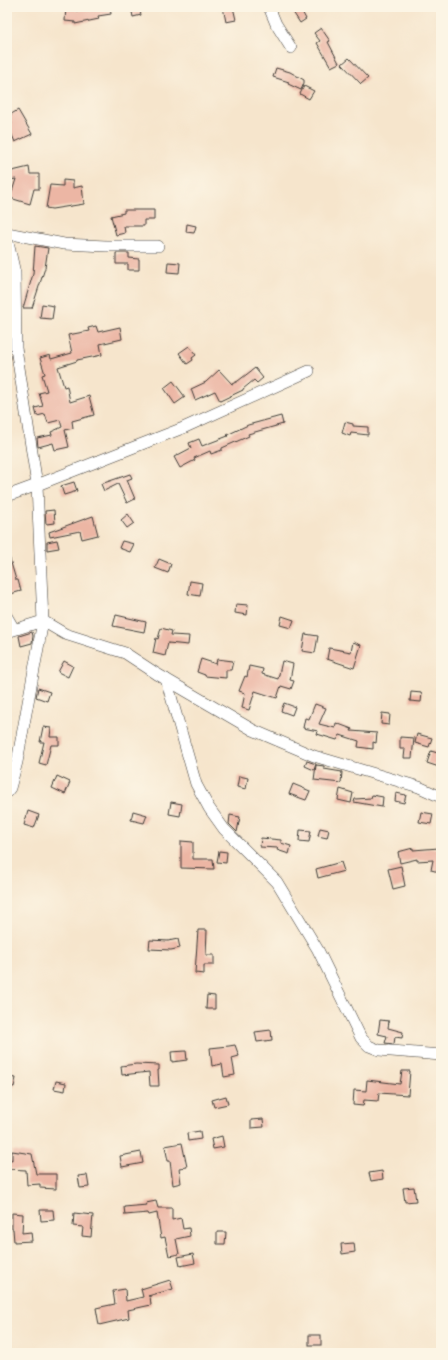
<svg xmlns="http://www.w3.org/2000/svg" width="448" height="1360" font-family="Mynerve,sans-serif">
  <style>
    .building { fill: #ecb6a4 }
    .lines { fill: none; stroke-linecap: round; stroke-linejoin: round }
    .street-casing { stroke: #3d3a36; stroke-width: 12 }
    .street { stroke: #fff; stroke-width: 11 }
  </style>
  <rect width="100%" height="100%" fill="#fcf5e5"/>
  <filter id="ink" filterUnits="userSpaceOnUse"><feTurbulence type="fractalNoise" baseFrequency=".025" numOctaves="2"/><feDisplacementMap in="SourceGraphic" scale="8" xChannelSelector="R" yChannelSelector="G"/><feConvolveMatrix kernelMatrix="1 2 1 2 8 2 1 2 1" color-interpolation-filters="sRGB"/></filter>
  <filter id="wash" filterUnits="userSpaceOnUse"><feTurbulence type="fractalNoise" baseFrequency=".012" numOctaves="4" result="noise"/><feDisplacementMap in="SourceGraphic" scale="16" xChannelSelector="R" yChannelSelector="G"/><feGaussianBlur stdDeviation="0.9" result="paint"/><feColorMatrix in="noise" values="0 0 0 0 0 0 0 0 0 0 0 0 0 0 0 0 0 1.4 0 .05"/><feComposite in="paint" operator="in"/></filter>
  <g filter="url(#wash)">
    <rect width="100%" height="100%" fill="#f6e5cc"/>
    <g id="blocks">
      <g class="building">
        <polygon points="66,7 76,8 76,11 94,7 110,7 111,14 98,16 99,19 75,24 75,22 65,21"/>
        <polygon points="131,7 139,7 141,15 133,17"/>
        <polygon points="223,7 233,7 236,20 226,22"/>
        <polygon points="300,8 306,19 300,23 293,12"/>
        <polygon points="321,28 330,41 328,42 339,63 331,67 317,43 320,41 314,33"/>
        <polygon points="349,58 368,78 361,84 342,64"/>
        <polygon points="276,68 290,72 304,80 304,83 301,90 288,84 289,82 273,77"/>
        <polygon points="304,86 314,91 309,99 300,94"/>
        <polygon points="18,110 32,134 15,142 8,126 12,124 8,116"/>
        <polygon points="29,167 30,174 39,174 39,189 34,189 30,204 10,198 16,179 9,180 8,172"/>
        <polygon points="63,180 73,181 73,188 82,186 84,204 52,209 46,208 50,185 63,186"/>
        <polygon points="124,210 154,210 154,220 144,220 144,226 124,226 125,233 116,235 111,216 124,213"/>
        <polygon points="187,224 196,226 194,233 186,232"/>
        <polygon points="35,246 48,248 45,268 32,308 23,308 33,274"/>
        <polygon points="116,253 129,253 129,258 139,259 139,270 128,270 128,264 116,264"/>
        <polygon points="168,262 180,263 179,273 167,272"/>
        <polygon points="42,304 54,306 52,319 40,318"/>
        <polygon points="96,326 98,332 120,327 122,339 100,344 102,355 77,360 77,361 58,367 64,387 67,386 70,402 89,396 94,415 72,421 73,428 65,430 69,447 55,450 53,443 38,447 37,438 52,435 51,432 62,427 60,420 48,423 45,414 37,416 35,408 43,406 39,393 47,391 42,375 45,374 40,358 50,355 51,359 72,353 68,335 89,331 88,328"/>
        <polygon points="189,346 196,355 192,358 193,360 187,364 179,353"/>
        <polygon points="255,368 263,378 257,383 254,380 243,389 243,390 220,401 215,391 195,400 191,389 206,382 219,370 232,384 238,381"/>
        <polygon points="173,381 185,397 175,404 164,388"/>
        <polygon points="281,416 283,424 248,434 249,436 222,448 222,450 211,454 210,451 194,458 195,460 180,468 174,457 191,448 189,443 199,439 202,446 228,436 227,435 248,425"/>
        <polygon points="345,422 353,424 353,426 368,427 368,435 351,433 350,436 342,433"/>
        <polygon points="130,474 132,478 127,480 135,499 127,503 118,484 104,491 101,484"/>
        <polygon points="74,482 77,491 64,495 61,486"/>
        <polygon points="54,510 55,523 46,524 45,511"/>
        <polygon points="128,514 134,523 127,528 121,520"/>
        <polygon points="93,516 98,535 82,539 80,531 50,537 49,532"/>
        <polygon points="57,540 59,548 47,550 47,542"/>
        <polygon points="122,541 134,544 130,552 119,548"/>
        <polygon points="7,556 9,556 16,580 18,580 21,591 7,595"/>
        <polygon points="159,559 171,564 168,573 155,568"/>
        <polygon points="190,581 202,583 200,596 188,594"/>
        <polygon points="236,604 248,605 247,615 235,613"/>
        <polygon points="116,615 146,622 144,632 113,626"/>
        <polygon points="282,616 294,620 291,628 280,625"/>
        <polygon points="161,628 172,631 171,635 189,636 188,645 168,643 165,656 153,653 156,638 158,639"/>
        <polygon points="32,632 33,636 32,643 21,646 19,636"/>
        <polygon points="305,634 318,636 315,653 302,651"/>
        <polygon points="353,642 361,645 354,668 327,659 329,648 351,652"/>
        <polygon points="201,659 216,664 217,659 233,661 231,670 226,670 226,678 205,676 205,675 197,672"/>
        <polygon points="64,661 73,666 68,677 58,672"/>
        <polygon points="282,661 293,664 290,680 294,681 291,689 281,686 277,698 255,691 249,710 242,708 245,693 239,691 245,676 247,677 249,666 263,669 262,674 278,679"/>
        <polygon points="38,688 50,692 47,701 36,697"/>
        <polygon points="411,692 422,693 421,702 410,701"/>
        <polygon points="284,703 295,707 292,715 281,711"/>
        <polygon points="315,704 326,708 319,724 335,728 336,723 352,729 351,731 377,733 376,743 373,742 373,749 358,747 359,741 340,735 337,740 317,734 318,731 303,728 305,718 309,719"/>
        <polygon points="382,713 390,714 389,725 381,724"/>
        <polygon points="43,727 51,728 50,737 59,737 59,745 51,745 46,765 39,763 44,742 40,742"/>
        <polygon points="417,734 432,738 429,747 415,743"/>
        <polygon points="400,737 414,738 412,758 404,758 405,749 400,749"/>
        <polygon points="431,751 441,754 441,761 439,767 427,763"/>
        <polygon points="307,761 316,764 314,770 305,766"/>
        <polygon points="316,765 324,766 324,769 342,772 341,783 314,780"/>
        <polygon points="57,776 70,782 65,794 52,788"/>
        <polygon points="239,776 248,778 246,789 237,787"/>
        <polygon points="293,784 310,791 306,800 289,794"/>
        <polygon points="340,789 353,793 351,803 338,800"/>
        <polygon points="396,793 406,795 404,803 395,801"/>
        <polygon points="372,795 383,797 382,807 354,802 355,799 371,798"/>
        <polygon points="171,802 182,804 180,816 169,814"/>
        <polygon points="28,811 39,815 34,828 24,825"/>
        <polygon points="133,811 147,815 144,823 131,820"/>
        <polygon points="421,812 433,814 431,824 419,822"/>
        <polygon points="230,815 240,817 237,832 229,824"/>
        <polygon points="320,828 329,830 327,838 318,836"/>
        <polygon points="300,830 311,831 309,842 299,841"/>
        <polygon points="261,838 281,840 281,843 291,846 289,854 277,850 278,848 260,847"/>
        <polygon points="181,841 193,842 193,859 213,859 214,869 181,868"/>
        <polygon points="413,848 413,850 439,848 439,859 438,859 441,860 439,872 431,870 433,860 417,861 417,859 400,863 398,852"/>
        <polygon points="219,851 227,852 226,863 217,862"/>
        <polygon points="341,862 344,871 318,878 316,869"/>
        <polygon points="401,866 405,886 393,889 388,869"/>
        <polygon points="198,930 207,930 206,955 214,955 214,965 204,965 204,974 195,973"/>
        <polygon points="178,939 180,948 171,950 149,949 150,940 168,941"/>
        <polygon points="207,995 215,996 215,1009 206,1009"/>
        <polygon points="380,1020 389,1021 388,1028 403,1032 402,1038 395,1037 394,1044 385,1043 387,1036 378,1034"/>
        <polygon points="271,1030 272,1040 257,1042 255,1032"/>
        <polygon points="235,1045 239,1056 232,1058 235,1075 224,1077 222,1064 212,1066 210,1048 229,1046"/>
        <polygon points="186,1051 187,1060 172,1062 171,1052"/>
        <polygon points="136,1064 159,1065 159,1070 158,1070 159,1086 150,1086 149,1072 122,1075 121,1066"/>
        <polygon points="402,1071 410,1071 408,1095 379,1093 378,1101 364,1100 363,1106 353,1105 354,1090 366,1091 367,1080 400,1084"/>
        <polygon points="7,1077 16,1078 14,1087 7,1086"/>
        <polygon points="56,1081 66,1083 65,1091 54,1089"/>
        <polygon points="226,1096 228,1104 214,1107 212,1100"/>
        <polygon points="263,1119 264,1127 251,1128 251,1120"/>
        <polygon points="200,1131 201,1139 188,1141 187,1133"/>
        <polygon points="222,1136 224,1147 213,1149 211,1139"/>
        <polygon points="182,1143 187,1167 179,1168 181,1183 173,1185 170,1161 168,1161 165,1146"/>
        <polygon points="12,1151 32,1154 36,1174 56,1174 56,1189 40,1188 40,1184 27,1185 26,1170 7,1169 7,1159 12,1160"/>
        <polygon points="141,1152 143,1163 122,1167 120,1156"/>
        <polygon points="382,1171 383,1179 371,1181 369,1173"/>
        <polygon points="87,1175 89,1187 80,1188 78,1176"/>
        <polygon points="414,1187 416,1201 405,1202 403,1188"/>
        <polygon points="156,1201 158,1208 172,1208 172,1220 181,1218 183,1229 189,1228 190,1236 176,1239 179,1254 169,1256 165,1237 161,1238 157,1213 149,1215 148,1213 125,1215 124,1207 147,1205 146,1203"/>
        <polygon points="40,1210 53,1210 54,1220 41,1221"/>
        <polygon points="12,1213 23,1214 22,1233 31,1232 32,1241 14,1242 13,1229 12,1229"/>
        <polygon points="74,1213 93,1215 91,1237 82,1236 83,1227 73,1226"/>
        <polygon points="217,1232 226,1232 225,1244 217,1244"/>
        <polygon points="354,1243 355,1252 342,1254 341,1244"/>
        <polygon points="193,1254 195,1263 180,1266 178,1257"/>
        <polygon points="170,1280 173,1289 148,1296 150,1296 151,1305 128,1310 129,1318 99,1325 96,1308 115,1304 113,1291 125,1289 126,1301 143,1297 141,1289"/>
        <rect x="309" y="1335" width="12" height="10"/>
      </g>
    </g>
  </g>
  <g filter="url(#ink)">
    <use href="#blocks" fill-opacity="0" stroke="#3d3a36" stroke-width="1"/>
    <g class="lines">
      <g class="street-casing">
        <g id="street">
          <polyline points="269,7 276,24 291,48"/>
          <polyline points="7,233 64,244 106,246 158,246"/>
          <polyline points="7,238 15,273 16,348 37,485 43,621 17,762 10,788 7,792"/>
          <polyline points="7,496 37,485 183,428 309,371"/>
          <polyline points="7,617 14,629"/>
          <polyline points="7,632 43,621 65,634 125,653 157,674 253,730 314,756 419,787 441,797"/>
          <polyline points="166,679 196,784 209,808 224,829 277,882 318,950 361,1038 369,1046 379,1050 441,1055"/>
        </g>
      </g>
      <use href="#street" class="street"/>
    </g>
  </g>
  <rect width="448" height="1360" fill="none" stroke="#fcf5e5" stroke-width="24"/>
</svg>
